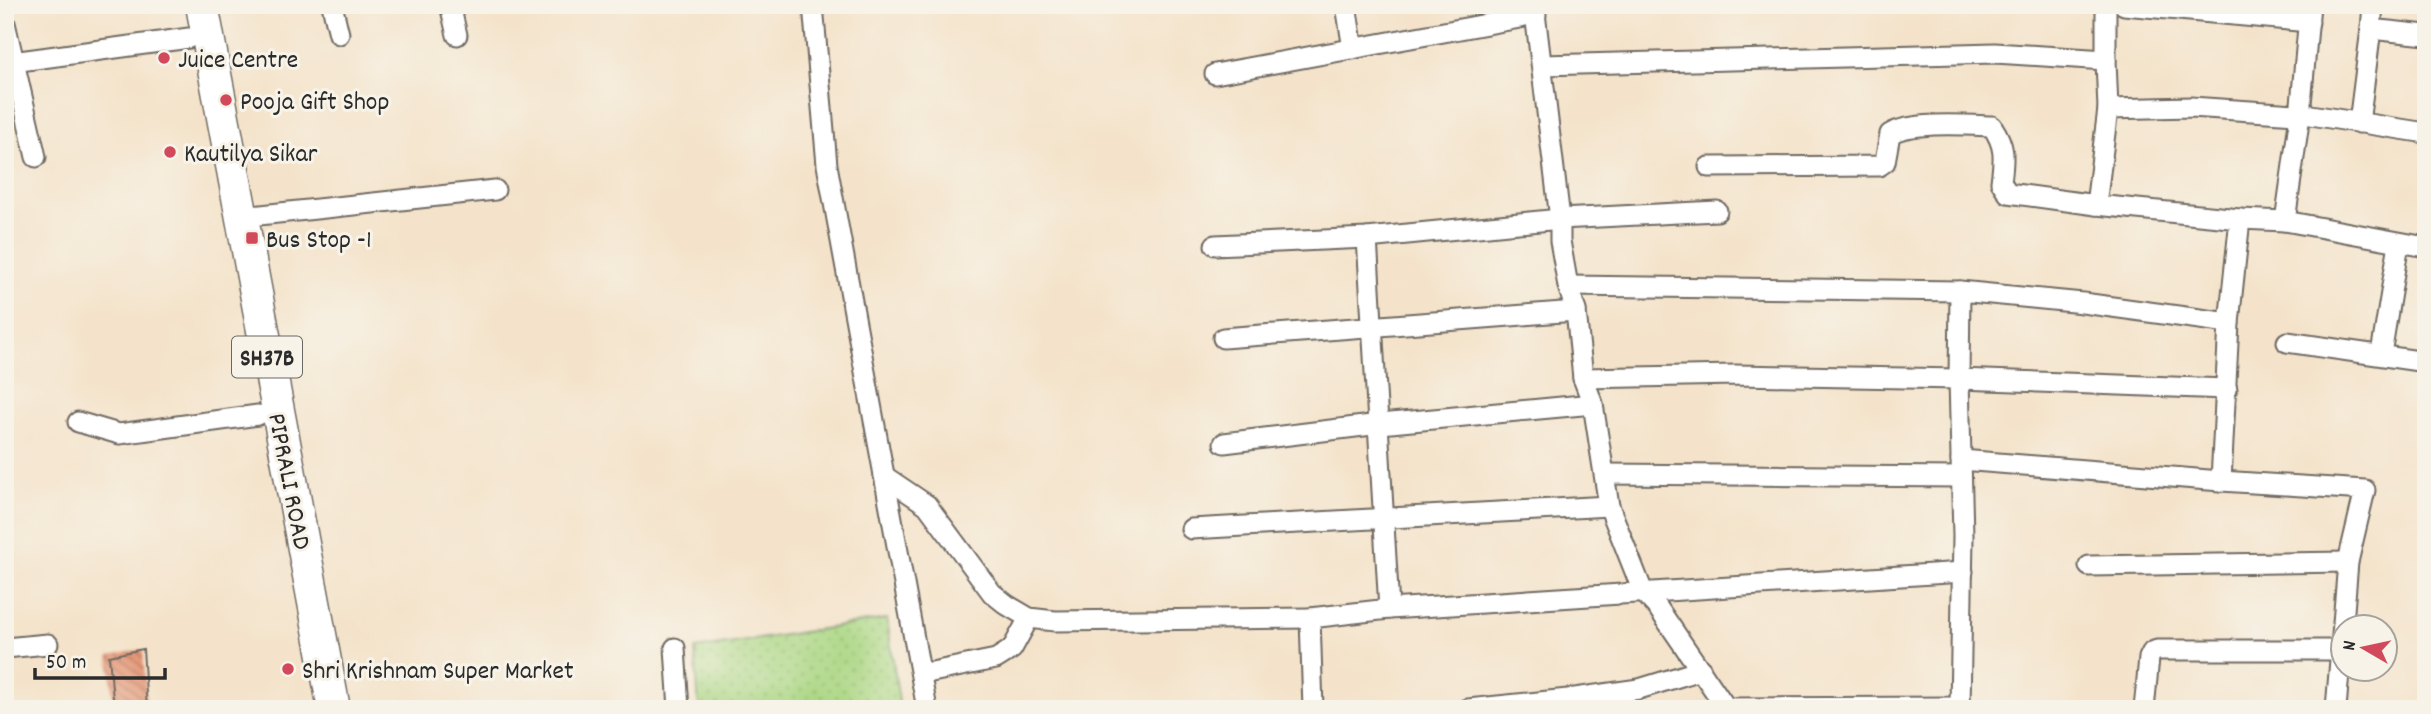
<svg xmlns="http://www.w3.org/2000/svg" width="2431" height="714" font-family="Dekko,sans-serif">
  <style>
    .grass { fill: url(#grass-dots); stroke: #6b8158; stroke-width: 2 }
    .building { fill: url(#building-back-hatch) }
    .lines { fill: none; stroke-linecap: round; stroke-linejoin: round }
    .minor-casing { stroke: #716b63; stroke-width: 23 }
    .primary-casing { stroke: #716b63; stroke-width: 35 }
    .minor { stroke: #fff; stroke-width: 19 }
    .primary { stroke: #fff; stroke-width: 32 }
    .poi-dot { fill: #d1495b; stroke: #f7f3e8; stroke-width: 2.5 }
    .labels { text-anchor: middle; stroke-width: 6; stroke-linejoin: round; paint-order: stroke }
    .shield { fill: #f7f3e8; stroke: #686764; stroke-width: 2 }
    .shield-label { font-size: 24px; font-weight: bold; fill: #2b2b2b }
    .poi-label { font-size: 26px; fill: #2b2b2b; stroke: #f7f3e8; text-anchor: start }
    .street-label { font-size: 26px; fill: #2b2b2b; stroke: #f7f3e8 }
  </style>
  <defs>
    <pattern id="grass-dots" width="8" height="8" patternUnits="userSpaceOnUse" patternTransform="scale(1.75)"><rect width="8" height="8" fill="#abd784"/><path d="M2 2h.1M6 6h.1" fill="none" stroke="#93b972" stroke-width="1.8" stroke-linecap="round"/></pattern>
    <pattern id="building-back-hatch" width="6" height="6" patternUnits="userSpaceOnUse" patternTransform="scale(1.75)"><rect width="6" height="6" fill="#e49371"/><path d="M-1 5l2 2M0 0l6 6M5-1l2 2" fill="none" stroke="#b9785d"/></pattern>
  </defs>
  <rect width="100%" height="100%" fill="#f7f3e8"/>
  <filter id="ink" filterUnits="userSpaceOnUse"><feTurbulence type="fractalNoise" baseFrequency=".0143" numOctaves="2"/><feDisplacementMap in="SourceGraphic" scale="14" xChannelSelector="R" yChannelSelector="G"/><feConvolveMatrix kernelMatrix="1 2 1 2 8 2 1 2 1" color-interpolation-filters="sRGB"/></filter>
  <filter id="wash" filterUnits="userSpaceOnUse"><feTurbulence type="fractalNoise" baseFrequency=".00686" numOctaves="4" result="noise"/><feDisplacementMap in="SourceGraphic" scale="28" xChannelSelector="R" yChannelSelector="G"/><feGaussianBlur stdDeviation="1.57" result="paint"/><feColorMatrix in="noise" values="0 0 0 0 0 0 0 0 0 0 0 0 0 0 0 0 0 1.4 0 .05"/><feComposite in="paint" operator="in"/></filter>
  <g filter="url(#wash)">
    <rect width="100%" height="100%" fill="#f4e3ca"/>
    <polygon class="grass" points="887,619 900,709 699,709 695,649"/>
    <g id="blocks">
      <polygon class="building" points="143,649 147,709 114,709 109,656"/>
    </g>
  </g>
  <g filter="url(#ink)">
    <use href="#blocks" fill-opacity="0" stroke="#716b63" stroke-width="2"/>
    <g class="lines">
      <g class="minor-casing">
        <g id="minor">
          <polyline points="332,5 339,34"/>
          <polyline points="450,5 457,35"/>
          <polyline points="813,5 827,165 927,709"/>
          <polyline points="1346,5 1353,49"/>
          <polyline points="1534,5 1560,219 1560,241 1568,286 1576,311 1583,378 1593,404 1609,506 1643,592 1658,608 1727,709"/>
          <polyline points="2106,5 2106,60"/>
          <polyline points="2124,5 2309,22"/>
          <polyline points="2373,5 2371,29 2426,35"/>
          <polyline points="5,23 36,157"/>
          <polyline points="5,63 189,38"/>
          <polyline points="1542,65 1995,53 2106,60 2108,109 2096,205"/>
          <polyline points="1215,74 1536,15"/>
          <polyline points="2108,109 2191,107 2311,115 2426,133"/>
          <polyline points="2359,123 2371,29"/>
          <path d="M1709 167 1879 166 1885 162 1890 134C1911 121 1967 125 1992 126 2006 147 2004 158 2001 182L2008 193 2096 205 2240 219 2285 221 2426 247"/>
          <polyline points="241,217 495,190"/>
          <polyline points="2285,221 2300,115 2310,5"/>
          <polyline points="1367,238 1389,609"/>
          <polyline points="1215,245 1367,238 1560,219 1717,211"/>
          <polyline points="1568,286 1960,291 2083,303 2229,323"/>
          <polyline points="1960,291 1959,379 1963,536 1960,709"/>
          <polyline points="1223,338 1576,311"/>
          <polyline points="2287,342 2426,362"/>
          <polyline points="2381,354 2399,243"/>
          <polyline points="1583,378 1736,375 1959,379 2227,389"/>
          <polyline points="78,422 119,434 258,415"/>
          <polyline points="1224,443 1380,424 1593,404"/>
          <polyline points="1961,460 2221,481 2365,490 2348,562 2336,709"/>
          <polyline points="1605,474 1961,477"/>
          <polyline points="884,476 927,505 992,593 1007,605 1029,618 1055,621 1310,618"/>
          <polyline points="2221,481 2229,323 2240,219"/>
          <polyline points="1191,529 1609,506"/>
          <polyline points="2089,566 2348,562"/>
          <polyline points="5,648 48,644"/>
          <polyline points="675,648 679,709"/>
          <polyline points="922,674 996,659 1012,649 1029,618"/>
          <polyline points="1726,708 1960,707"/>
          <polyline points="1313,709 1310,618 1389,609 1963,572"/>
          <polyline points="1468,709 1568,699 1639,689 1701,670"/>
          <polyline points="2144,709 2149,658 2152,652 2157,650 2341,650"/>
        </g>
      </g>
      <g class="primary-casing">
        <polyline id="primary" points="202,5 334,709"/>
      </g>
      <use href="#minor" class="minor"/>
      <use href="#primary" class="primary"/>
    </g>
  </g>
  <g class="poi-dot">
    <circle cx="164" cy="58" r="7"/>
    <circle cx="226" cy="100" r="7"/>
    <circle cx="170" cy="152" r="7"/>
    <rect x="245" y="231" width="14" height="14" rx="3.5"/>
    <circle cx="288" cy="669" r="7"/>
  </g>
  <g class="labels">
    <rect class="shield" x="232" y="336.5" width="70" height="41" rx="5"/>
    <g class="shield-label">
      <text x="267" y="365">SH37B</text>
    </g>
    <g class="poi-label">
      <text x="178" y="67">Juice Centre</text>
      <text x="240" y="109">Pooja Gift Shop</text>
      <text x="184" y="161">Kautilya Sikar</text>
      <text x="266" y="247">Bus Stop -1</text>
      <text x="302" y="678">Shri Krishnam Super Market</text>
    </g>
    <g class="street-label">
      <text transform="translate(291 481) rotate(79)" y="9">PIPRALI ROAD</text>
    </g>
  </g>
  <rect width="2431" height="714" fill="none" stroke="#f7f3e8" stroke-width="28"/>
  <g transform="translate(2364 648) rotate(279)"><circle r="33" fill="#f7f3e8" stroke="#a5a39c" stroke-width="2"/>
  <path d="M0-5L12 26L0 18L-12 26Z" fill="#d1495b"/>
  <text y="-10" font-size="19" font-weight="bold" text-anchor="middle" fill="#2b2b2b">N</text>
  </g>
  <path d="M35 668v10h130v-10" fill="none" stroke="#2b2b2b" stroke-width="3.5"/>
  <text x="46" y="668" font-size="21" fill="#2b2b2b" stroke="#f7f3e8" stroke-width="5" paint-order="stroke">50 m</text>
</svg>
